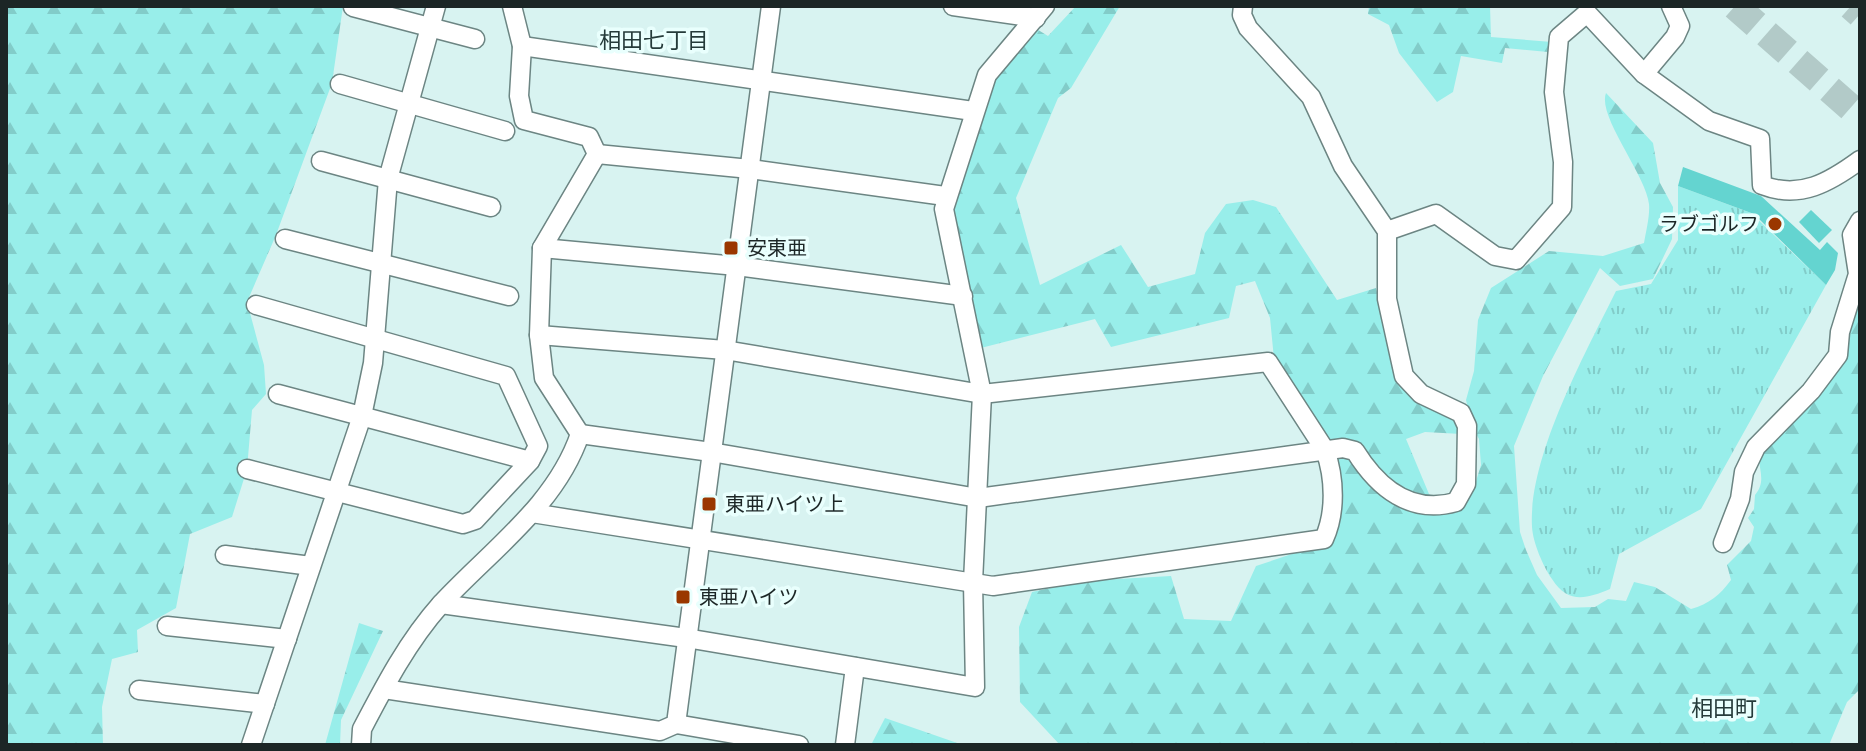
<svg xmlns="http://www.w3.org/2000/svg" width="1866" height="751" font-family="Roboto,'Noto Sans JP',sans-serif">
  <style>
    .grass { fill: url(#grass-tufts) }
    .forest { fill: url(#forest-firs) }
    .building { fill: #64d4d0 }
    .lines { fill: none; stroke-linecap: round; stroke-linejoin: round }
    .highway-tunnel { stroke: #b2cac8; stroke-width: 28; stroke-dasharray: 28 14; stroke-linecap: butt }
    .minor-casing { stroke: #6c8583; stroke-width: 21 }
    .minor { stroke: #fff; stroke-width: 18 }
    .poi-dot { fill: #9a3700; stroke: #e9fffd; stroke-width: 3 }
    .labels { text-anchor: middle; stroke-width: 7; stroke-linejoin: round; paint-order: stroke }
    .poi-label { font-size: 20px; fill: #1c2626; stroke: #e9fffd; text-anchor: start }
    .neighbourhood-label { font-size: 22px; fill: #253b3a; stroke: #e9fffd }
  </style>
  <defs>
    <pattern id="grass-tufts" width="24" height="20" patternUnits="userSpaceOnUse" patternTransform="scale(2)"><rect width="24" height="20" fill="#98eeea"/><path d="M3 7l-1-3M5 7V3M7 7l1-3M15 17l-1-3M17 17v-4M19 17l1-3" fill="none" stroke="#82ccc9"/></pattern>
    <pattern id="forest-firs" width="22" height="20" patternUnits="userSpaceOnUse" patternTransform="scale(2)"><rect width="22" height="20" fill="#98eeea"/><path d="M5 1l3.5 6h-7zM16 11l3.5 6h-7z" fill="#82ccc9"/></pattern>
  </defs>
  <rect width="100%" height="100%" fill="#d8f3f1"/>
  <path class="grass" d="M1678 186 1751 213 1826 285 1701 509 1619 554 1610 589C1586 599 1568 604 1552 579 1543 566 1533 543 1532 527 1528 457 1585 354 1616 291L1651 284 1678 240Z"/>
  <g class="forest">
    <polygon points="6,6 343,6 332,83 276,235 247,302 264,365 266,394 252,410 247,469 232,517 190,534 176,608 137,630 138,652 112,659 102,707 103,745 6,745"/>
    <path d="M1076 6H1120L1071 88 1058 98 1016 198 1040 285 1121 245 1148 287 1195 274 1205 233 1226 204 1253 200 1276 207 1337 300 1376 288 1398 376 1460 420 1461 434 1425 432 1406 439 1429 494 1438 500 1474 488 1481 465 1479 439 1472 426 1466 400 1474 371 1478 320 1491 288 1549 251 1603 256 1644 243C1646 231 1650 216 1649 204 1646 175 1597 116 1606 93L1653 143 1660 183 1673 207 1672 239 1653 279 1620 286 1600 268 1543 376 1514 446 1520 532 1526 550 1537 575 1561 608 1595 607 1608 599 1626 601 1634 582 1655 587 1691 609C1709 604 1720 595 1731 580L1727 565 1751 541 1754 527 1748 518 1754 509 1755 495C1768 480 1756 467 1760 450L1813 394 1860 285V689L1847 702 1829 745H1060L1020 702 1019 627 1032 592 1082 581 1171 576 1184 619 1231 621 1256 566 1328 542 1336 466 1274 359 1270 318 1255 281 1236 286 1229 318 1111 347 1095 319 973 350 945 196 987 75 1035 28 1048 36Z"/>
    <polygon points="1369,6 1490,6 1491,37 1552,42 1548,52 1505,48 1502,63 1461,56 1453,92 1437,102 1399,53 1389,25 1368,14"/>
    <polygon points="359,623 383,631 341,720 340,745 325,745"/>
    <polygon points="885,718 963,745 871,745"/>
  </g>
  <g class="building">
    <polygon points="1683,167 1761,196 1820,250 1827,242 1838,253 1835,270 1826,285 1754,214 1678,186"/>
    <polygon points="1811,210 1832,230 1819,243 1799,222"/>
  </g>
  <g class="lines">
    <g class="highway-tunnel">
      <polyline points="1735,6 1860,116"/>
      <polyline points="1851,6 1860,14"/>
    </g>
    <g class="minor-casing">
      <g id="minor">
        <polyline points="953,6 1036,18"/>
        <polyline points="353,7 475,39"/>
        <polyline points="522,46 973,111"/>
        <polyline points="1644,74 1675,37 1680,26 1671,6"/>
        <polyline points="340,84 505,131"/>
        <polyline points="597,154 750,169 945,196"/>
        <polyline points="321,161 491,207"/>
        <path d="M1387 231 1436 214 1495 256 1516 260 1562 207 1563 162 1554 92 1559 37 1587 13 1644 74 1709 121 1760 139 1762 185C1800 200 1830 182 1860 160"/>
        <polyline points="285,239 509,296"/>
        <polyline points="542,248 737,266 963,296"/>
        <polyline points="278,394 530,461"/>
        <path d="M580 434 711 452 978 498 1343 448 1355 451C1378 488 1411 515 1456 502L1466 484 1467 426 1461 413 1421 394 1404 376 1387 299V231L1343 166 1311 97 1248 28 1242 15 1243 6"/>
        <polyline points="247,469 463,524 475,520 530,461 538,446 506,376 256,305"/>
        <path d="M532 513 993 586 1324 539C1336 513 1335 478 1325 450L1268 362 982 394 725 350 539 335"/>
        <polyline points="1723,543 1740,499 1744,472 1756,447 1811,391 1838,355 1840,332 1858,274 1852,235 1860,221"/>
        <polyline points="225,555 311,566"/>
        <polyline points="441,604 686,638 975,687 973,582 982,394 944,209 987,75 1045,6"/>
        <polyline points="167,626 287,639"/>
        <polyline points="384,689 660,731 676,724 771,6"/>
        <polyline points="139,690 265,704"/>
        <polyline points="676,724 799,745"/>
        <polyline points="251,745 362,416 373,363 388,179 436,6"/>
        <path d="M361 745 362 729C385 685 408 641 441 604 491 550 556 505 580 434L544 378 539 335 542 248 597 154 589 137 524 120 519 96 522 46 512 6"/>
        <polyline points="845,745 855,667"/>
      </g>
    </g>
    <use href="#minor" class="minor"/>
  </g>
  <g class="poi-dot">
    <circle cx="1775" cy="224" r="8"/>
    <rect x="723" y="240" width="16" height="16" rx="4"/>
    <rect x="701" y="496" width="16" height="16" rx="4"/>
    <rect x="675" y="589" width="16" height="16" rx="4"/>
  </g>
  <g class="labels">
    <g class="poi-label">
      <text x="1759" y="231" text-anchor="end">ラブゴルフ</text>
      <text x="747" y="255">安東亜</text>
      <text x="725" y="511">東亜ハイツ上</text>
      <text x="699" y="604">東亜ハイツ</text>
    </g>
    <g class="neighbourhood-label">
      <text x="654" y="48">相田七丁目</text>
      <text x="1724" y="716">相田町</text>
    </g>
  </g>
  <rect width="1866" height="751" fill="none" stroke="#1c2626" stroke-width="16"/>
</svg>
